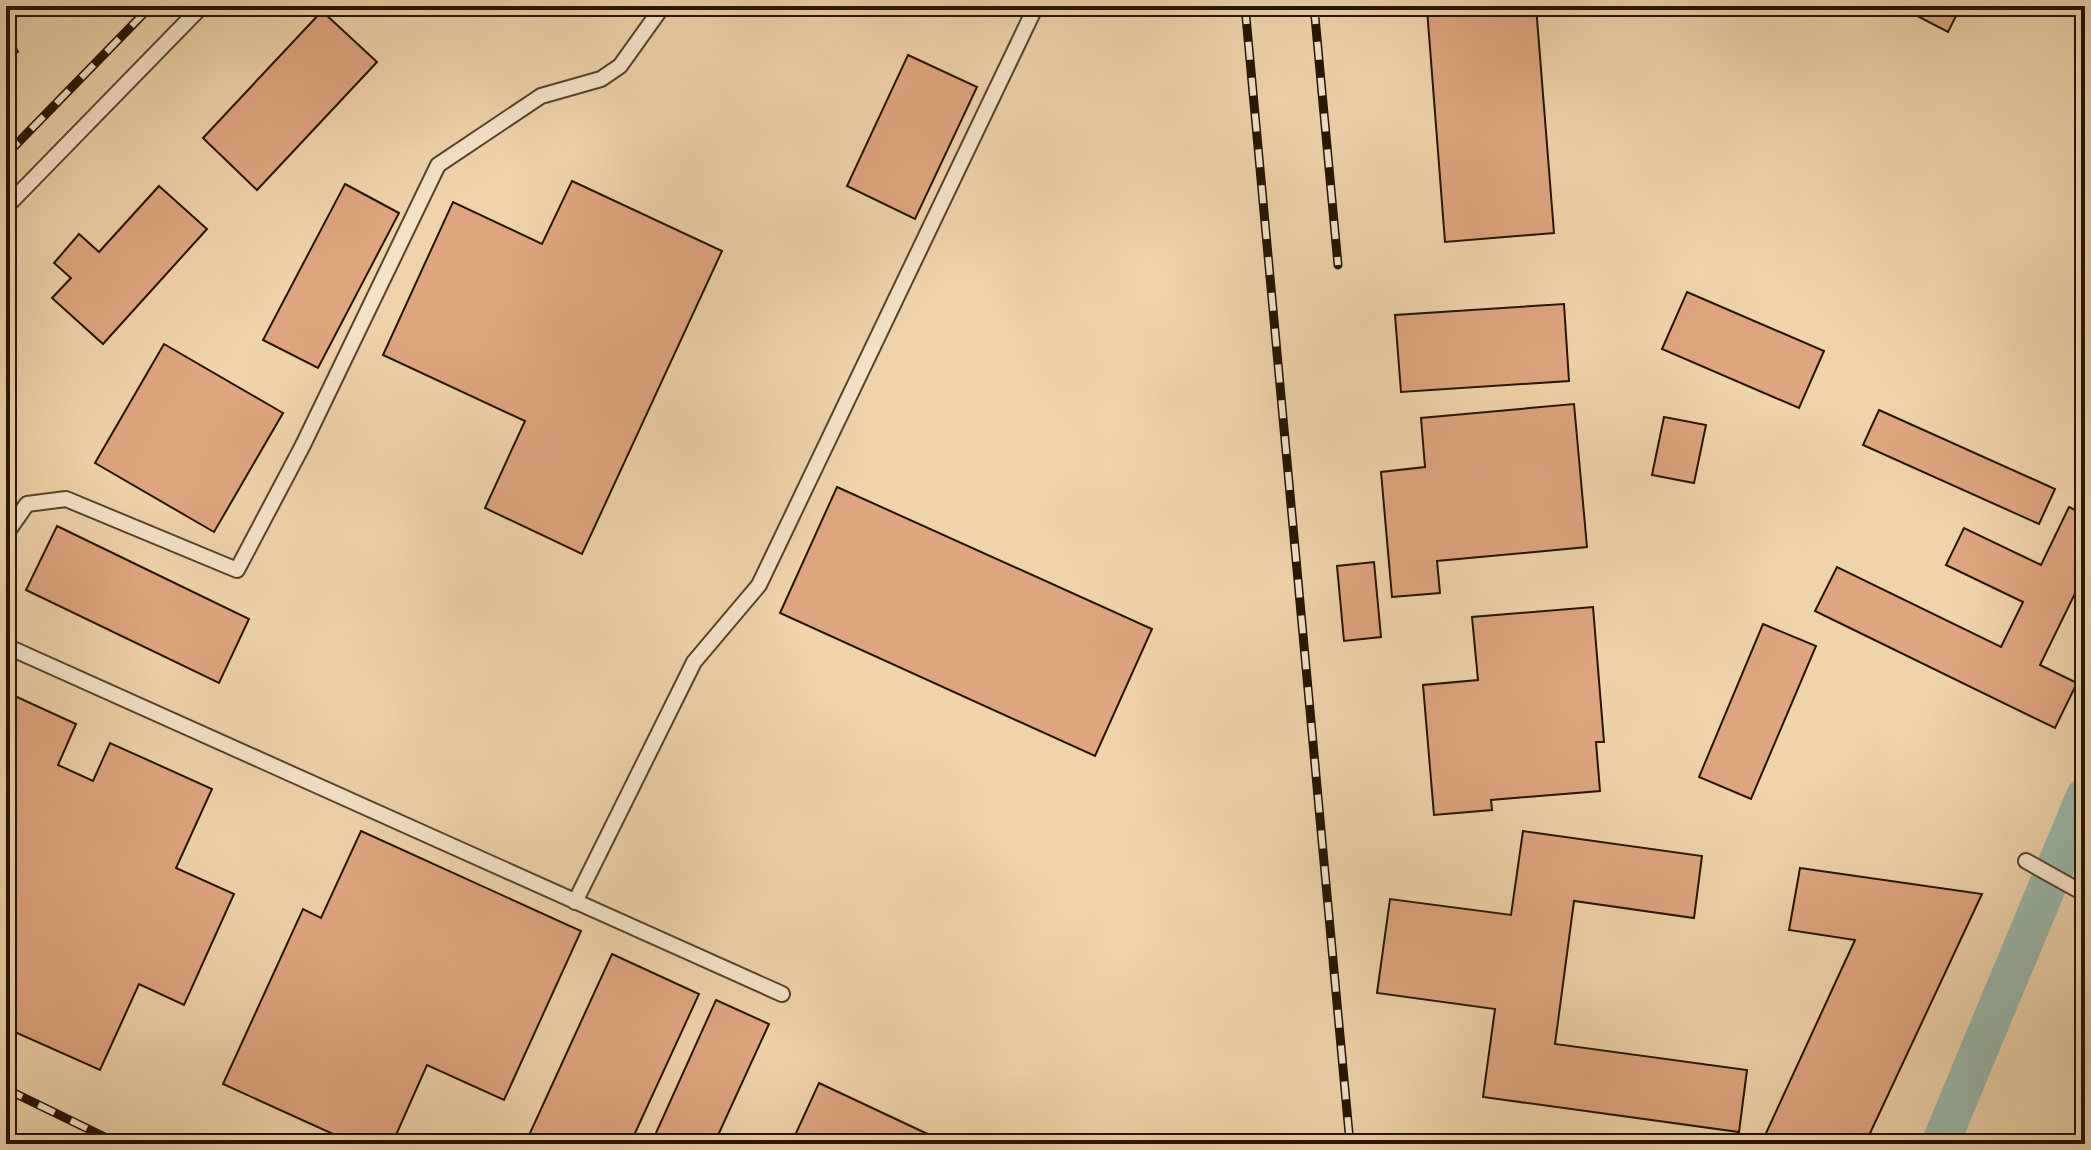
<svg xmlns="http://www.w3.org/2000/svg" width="2091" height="1150" font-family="'Libre Bodoni',serif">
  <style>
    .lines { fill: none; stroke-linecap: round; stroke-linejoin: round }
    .canal { stroke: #9ab8aa; stroke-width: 38 }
    .building { fill: #dda67f; stroke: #241401; stroke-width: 2 }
    .service-casing { stroke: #57442b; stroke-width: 18 }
    .service { stroke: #f5e2c7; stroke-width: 14 }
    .rail-casing { stroke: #241401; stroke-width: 9 }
    .rail { stroke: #f5e2c7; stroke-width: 6; stroke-dasharray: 18; stroke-linecap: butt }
  </style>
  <rect width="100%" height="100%" fill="#efd3a9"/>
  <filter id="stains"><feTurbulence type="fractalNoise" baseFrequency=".0025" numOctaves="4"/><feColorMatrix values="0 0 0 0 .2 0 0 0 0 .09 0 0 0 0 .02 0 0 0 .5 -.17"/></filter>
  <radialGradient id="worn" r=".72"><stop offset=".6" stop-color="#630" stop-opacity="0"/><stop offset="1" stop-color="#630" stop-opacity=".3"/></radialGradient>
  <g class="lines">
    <polyline class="canal" points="1940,1144 2085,796"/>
  </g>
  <g class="building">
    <polygon points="1461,6 1536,6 1554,233 1445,242 1427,9"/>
    <polygon points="1898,6 1961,6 1948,32"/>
    <polygon points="322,11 377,62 257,190 203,138"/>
    <polygon points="6,30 18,52 6,59"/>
    <polygon points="908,55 977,87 915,219 847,186"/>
    <polygon points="572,181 722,251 582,554 485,508 525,421 383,355 453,202 542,244"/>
    <polygon points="345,184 399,213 318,368 263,340"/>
    <polygon points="159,186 207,229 103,344 52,298 71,278 54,263 79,234 99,252"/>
    <polygon points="1687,292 1824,351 1799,408 1662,349"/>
    <polygon points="1564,304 1569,381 1401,392 1395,315"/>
    <polygon points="164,344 283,413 214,532 95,463"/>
    <polygon points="1574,404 1587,547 1437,561 1440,593 1392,597 1381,472 1425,467 1421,418"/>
    <polygon points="1879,410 2055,489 2039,524 1863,445"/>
    <polygon points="1664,417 1706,425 1694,483 1652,475"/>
    <polygon points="837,487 1152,629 1095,756 780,613"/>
    <polygon points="2069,507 2085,515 2085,573 2040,665 2077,683 2055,728 1815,611 1837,567 2001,647 2023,602 1946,565 1964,528 2041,565"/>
    <polygon points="57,526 249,619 219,683 26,590"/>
    <polygon points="1374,562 1381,637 1344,641 1337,566"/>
    <polygon points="1593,607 1604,742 1596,742 1600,791 1491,800 1492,810 1434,815 1423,685 1478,680 1472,617"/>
    <polygon points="1763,624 1816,646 1751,799 1699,777"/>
    <polygon points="6,692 76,724 58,765 93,781 110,743 212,789 176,868 234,894 184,1005 139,984 100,1070 15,1032 6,1052"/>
    <polygon points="361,831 581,931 504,1100 427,1065 392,1144 355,1144 223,1084 303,909 321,918"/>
    <polygon points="1523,831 1702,856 1694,918 1574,901 1555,1044 1747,1070 1739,1132 1483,1097 1495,1009 1377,993 1390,899 1511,915"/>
    <polygon points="1800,868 1982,894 1865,1144 1761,1144 1855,940 1789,930"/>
    <polygon points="612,954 699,994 630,1144 525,1144"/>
    <polygon points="716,1000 769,1024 714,1144 651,1144"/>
    <polygon points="819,1083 949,1144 791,1144"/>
  </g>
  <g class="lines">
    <g class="service-casing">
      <g id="service">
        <polyline points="6,207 202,6"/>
        <polyline points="6,534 27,504 66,499 237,570 303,445 438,165 541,96 601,79 620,66 663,6"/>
        <polyline points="6,646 782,994"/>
        <polyline points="2026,861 2085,894"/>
        <polyline points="575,902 694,662 759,585 1036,6"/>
      </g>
    </g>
    <use href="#service" class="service"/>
    <g class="rail-casing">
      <g id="rail">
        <polyline points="1245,6 1350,1144"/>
        <polyline points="1314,6 1338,265"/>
        <polyline points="6,155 151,6"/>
        <polyline points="6,1089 119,1144"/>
      </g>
    </g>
    <use href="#rail" class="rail"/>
  </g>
  <rect width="2091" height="1150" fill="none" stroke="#efd3a9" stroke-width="32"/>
  <rect x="8" y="8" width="2075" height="1134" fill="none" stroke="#241401" stroke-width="4"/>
  <rect x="16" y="16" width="2059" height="1118" fill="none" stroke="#241401" stroke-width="2"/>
  <rect width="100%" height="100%" filter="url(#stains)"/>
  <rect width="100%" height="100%" fill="url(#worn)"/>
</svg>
